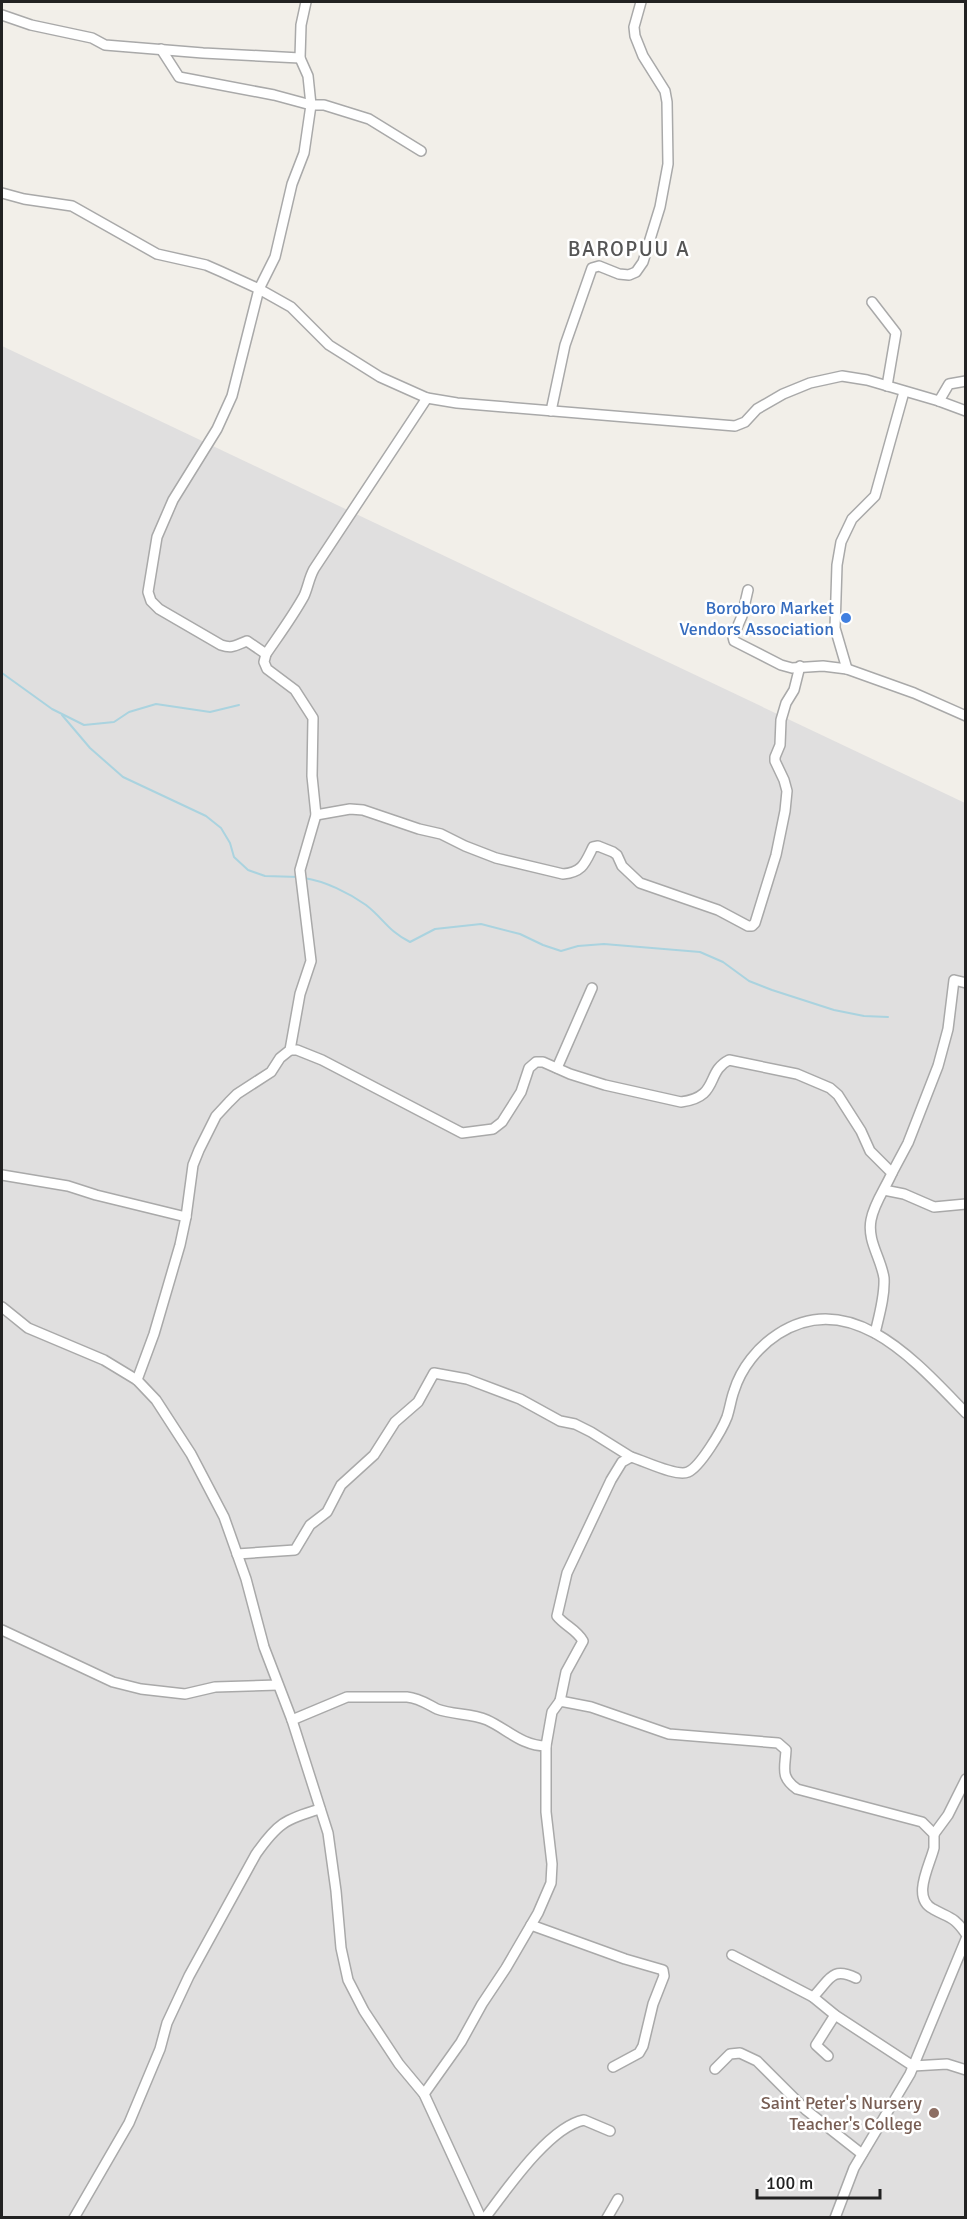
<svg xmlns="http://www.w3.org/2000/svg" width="967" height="2219" font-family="Signika,sans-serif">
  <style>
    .residential { fill: #e0dfdf }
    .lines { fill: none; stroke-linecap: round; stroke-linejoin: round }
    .stream { stroke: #aad3df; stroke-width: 2 }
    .minor-casing { stroke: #a9a9a9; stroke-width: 12 }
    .minor { stroke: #fff; stroke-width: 9 }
    .shop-dot { fill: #3f7fe0; stroke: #fff; stroke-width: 2 }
    .education-dot { fill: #8d6e63; stroke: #fff; stroke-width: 2 }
    .labels { text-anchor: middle; stroke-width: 5; stroke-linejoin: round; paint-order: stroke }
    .shop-label { font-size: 18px; fill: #366cbe; stroke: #fff; text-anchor: end }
    .education-label { font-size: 18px; fill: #785e54; stroke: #fff; text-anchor: end }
    .quarter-label { font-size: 21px; letter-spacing: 1.5px; fill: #555; stroke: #fff }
  </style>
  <rect width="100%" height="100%" fill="#f2efe9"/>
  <polygon class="residential" points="2,346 965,803 965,2217 2,2217"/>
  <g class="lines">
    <g class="stream">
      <polyline points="2,673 52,709 84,725 114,722 129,712 156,704 210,712 239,705"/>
      <polyline points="62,715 90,748 123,777 206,816 221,828 230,843 234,857 248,870 265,876 299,877"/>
      <path d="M304 878C325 881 349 893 366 905 383 918 389 932 410 942L435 929 481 924 520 934 543 945 561 951 578 946 604 944 700 952 723 962 749 981 772 990 834 1010 864 1016 888 1017"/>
    </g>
    <g class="minor-casing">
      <g id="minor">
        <polyline points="306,2 301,25 300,58 308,76 311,105 324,105 369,119 421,151"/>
        <polyline points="2,15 31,25 92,38 105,45 203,53 300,58"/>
        <path d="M161 49 179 77 274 95 311 105 304 153 292 184 275 257 259 289 232 396 217 429 173 500 157 537 148 592 151 601 159 609 221 645C233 649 236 645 247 641L266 654"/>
        <polyline points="2,193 24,199 72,206 157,254 206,265 222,272 259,289 291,307 329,345 380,377 427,398 457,403 735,426 745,422 757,409 783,394 810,383 842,376 867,380 939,401 966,411"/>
        <polyline points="872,302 896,333 887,386"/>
        <polyline points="939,401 949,384 966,381"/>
        <polyline points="551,411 565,345 592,268 599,266 619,274 629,275 636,272 643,262 660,207 668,164 667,102 665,91 643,56 635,36 634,27 641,2"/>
        <polyline points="748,590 742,616 733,637 734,641 781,665 792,668 823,666 847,669 914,693 966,716"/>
        <polyline points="847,669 835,628 837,565 841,542 852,519 875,496 904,392"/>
        <path d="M316 815 350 809 363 810 419 829 441 834 465 846 496 858 563 874C583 872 585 863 593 847L598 846 613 852 617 855 622 866 640 883 718 910 748 926H752L755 923 776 855 785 811 787 791 784 780 775 761V757L780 745 781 720 786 703 794 690 800 666"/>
        <path d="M290 1050H297L322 1060 462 1133 493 1129 502 1122 521 1092 529 1068 536 1062H543L570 1074 605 1085 681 1102C720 1097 705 1072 729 1060L797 1074 830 1088 838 1095 861 1131 870 1151 892 1173C885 1189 874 1203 871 1220 867 1241 881 1258 884 1278 885 1296 879 1316 875 1333"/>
        <polyline points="557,1068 592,988"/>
        <polyline points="892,1173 908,1143 938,1066 948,1029 954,980 966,983"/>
        <polyline points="2,1175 68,1186 96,1195 186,1217"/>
        <polyline points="884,1190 904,1194 934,1207 966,1204"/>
        <polyline points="2,1307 28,1328 104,1360 137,1380 156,1400 191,1454 224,1517 246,1579 264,1647 292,1720 328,1833 336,1891 341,1948 348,1980 364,2011 399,2064 424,2094 481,2218"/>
        <path d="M137 1380 154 1334 180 1245 186 1217 193 1165 199 1150 216 1116 229 1102 237 1094 271 1072 280 1058 290 1050 300 994 311 961 300 870 316 815 312 776 313 718 295 690 267 669 264 662 266 654C279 635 293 616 304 596 308 587 309 578 314 569L427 398"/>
        <polyline points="237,1554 295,1550 310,1525 327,1512 341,1485 374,1455 395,1422 418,1402 434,1373 467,1379 520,1399 560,1421 575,1424 591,1432 631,1457"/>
        <polyline points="2,1630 113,1682 141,1689 185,1694 215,1687 278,1685"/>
        <path d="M560 1701 566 1672 583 1641C576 1629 565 1626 557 1616L567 1573 611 1480 622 1462 631 1457C645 1461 676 1477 688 1472 700 1467 722 1430 727 1417 730 1408 731 1399 734 1391 741 1368 758 1347 778 1334 852 1286 918 1364 966 1413"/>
        <path d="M292 1720 347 1697H407C419 1698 427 1704 437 1709 453 1715 471 1713 487 1720 507 1729 522 1746 546 1746"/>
        <polyline points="934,1834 948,1815 966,1779"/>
        <polyline points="531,1925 625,1959 663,1970 664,1976 653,2004 643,2046 639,2053 613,2067"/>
        <polyline points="732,1955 813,1997 835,2015 913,2066 947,2064 966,2070"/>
        <path d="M813 1997C830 1980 831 1966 856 1978"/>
        <polyline points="828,2056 816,2045 835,2015"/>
        <polyline points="715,2069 730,2054 740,2053 757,2061 806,2110 862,2154"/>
        <path d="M424 2094 461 2042 482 2004 506 1968 538 1913 551 1883 552 1864 546 1812V1746L552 1712 560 1701 591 1707 669 1734 778 1743 786 1750C785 1769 780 1777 797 1789L922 1822 934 1834C934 1839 934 1844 934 1848 930 1865 911 1898 933 1909 949 1918 954 1916 966 1934"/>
        <path d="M74 2218 129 2123 160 2049 167 2023 189 1976 256 1854C277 1824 285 1819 320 1809"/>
        <path d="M485 2218C507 2189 549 2127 584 2120L610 2131"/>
        <polyline points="607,2218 618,2199"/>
        <polyline points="835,2218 854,2168 910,2074 966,1939"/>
      </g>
    </g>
    <use href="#minor" class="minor"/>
  </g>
  <circle class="shop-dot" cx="846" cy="618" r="6"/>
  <circle class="education-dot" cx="934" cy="2113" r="6"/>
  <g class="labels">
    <g class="shop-label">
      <text x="834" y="614">Boroboro Market<tspan x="834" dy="21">Vendors Association</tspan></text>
    </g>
    <g class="education-label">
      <text x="922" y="2109">Saint Peter's Nursery<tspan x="922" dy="21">Teacher's College</tspan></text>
    </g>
    <g class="quarter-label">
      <text x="629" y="256">BAROPUU A</text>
    </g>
  </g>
  <rect width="967" height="2219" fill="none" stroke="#222222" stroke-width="6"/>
  <path d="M757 2189v9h123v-9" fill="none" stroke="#222222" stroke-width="3"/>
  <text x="766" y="2189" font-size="18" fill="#222222" stroke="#ffffff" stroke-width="4.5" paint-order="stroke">100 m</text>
</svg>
